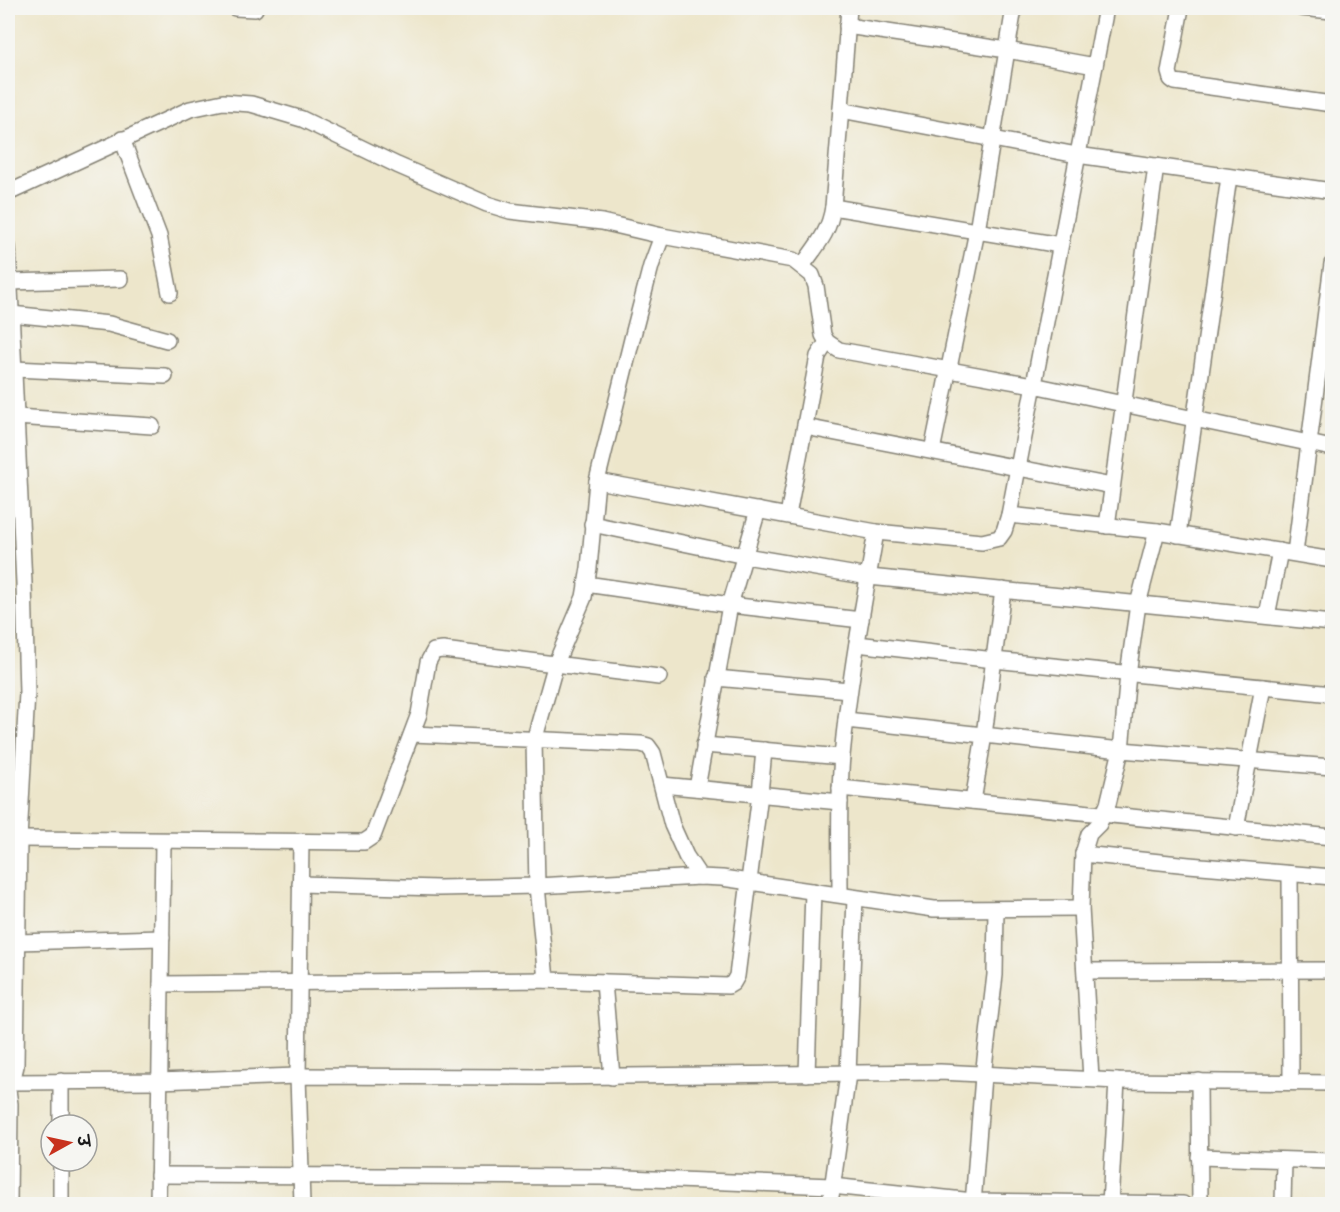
<svg xmlns="http://www.w3.org/2000/svg" width="1340" height="1212" font-family="'Indie Flower','Playpen Sans Deva',sans-serif">
  <style>
    .lines { fill: none; stroke-linecap: round; stroke-linejoin: round }
    .minor-casing { stroke: #848174; stroke-width: 18 }
    .minor { stroke: #fff; stroke-width: 15 }
  </style>
  <rect width="100%" height="100%" fill="#f6f6f2"/>
  <filter id="ink" filterUnits="userSpaceOnUse"><feTurbulence type="fractalNoise" baseFrequency=".0167" numOctaves="2"/><feDisplacementMap in="SourceGraphic" scale="12" xChannelSelector="R" yChannelSelector="G"/><feConvolveMatrix kernelMatrix="1 2 1 2 8 2 1 2 1" color-interpolation-filters="sRGB"/></filter>
  <filter id="wash" filterUnits="userSpaceOnUse"><feTurbulence type="fractalNoise" baseFrequency=".008" numOctaves="4" result="noise"/><feDisplacementMap in="SourceGraphic" scale="24" xChannelSelector="R" yChannelSelector="G"/><feGaussianBlur stdDeviation="1.35" result="paint"/><feColorMatrix in="noise" values="0 0 0 0 0 0 0 0 0 0 0 0 0 0 0 0 0 1.4 0 .05"/><feComposite in="paint" operator="in"/></filter>
  <g filter="url(#wash)">
    <rect width="100%" height="100%" fill="#ede6cb"/>
  </g>
  <g filter="url(#ink)">
    <g class="lines">
      <g class="minor-casing">
        <g id="minor">
          <polyline points="235,8 255,9"/>
          <polyline points="1181,8 1169,72 1171,79 1175,82 1332,104"/>
          <polyline points="1301,8 1332,11"/>
          <polyline points="847,26 1007,50 1095,66"/>
          <polyline points="841,110 1077,155 1332,191"/>
          <polyline points="122,139 159,236 170,293"/>
          <polyline points="8,193 190,109 223,102 251,104 302,119 397,165 487,204 510,211 602,222 662,236 793,260 812,275 816,286 823,335 827,342 839,350 1033,385 1332,448"/>
          <polyline points="833,207 1060,245"/>
          <polyline points="8,247 24,583 27,693 19,839 16,1066 12,1082 8,1087"/>
          <path d="M802 266C817 245 829 233 833 207L849 8"/>
          <polyline points="10,282 120,279"/>
          <polyline points="11,314 109,324 167,340"/>
          <polyline points="14,369 165,376"/>
          <polyline points="16,417 152,426"/>
          <polyline points="805,427 1112,486"/>
          <polyline points="932,451 977,231 1014,8"/>
          <polyline points="597,481 876,532 982,542 999,538 1004,531 1009,515 1106,8"/>
          <polyline points="788,515 818,356 827,342"/>
          <polyline points="1009,515 1157,531 1332,560"/>
          <polyline points="592,524 745,556 869,577 1332,623"/>
          <polyline points="1107,526 1156,166"/>
          <polyline points="1178,535 1229,177"/>
          <polyline points="1295,553 1332,264"/>
          <polyline points="586,584 730,605 861,620"/>
          <polyline points="1267,616 1280,551"/>
          <polyline points="857,644 994,660 1332,694"/>
          <polyline points="716,678 849,690"/>
          <polyline points="846,720 1121,750 1332,767"/>
          <polyline points="412,734 641,744 648,746 653,753 672,825 686,856 700,877"/>
          <polyline points="704,745 842,757"/>
          <polyline points="662,785 840,802"/>
          <polyline points="697,788 730,605 758,510"/>
          <polyline points="840,788 1332,837"/>
          <polyline points="973,801 984,735 1003,590"/>
          <polyline points="1236,828 1263,687"/>
          <polyline points="19,839 364,842 373,836 419,714 428,662 434,651 443,650 659,677"/>
          <polyline points="301,841 298,1076 302,1204"/>
          <polyline points="1083,854 1189,865 1332,877"/>
          <polyline points="1290,874 1291,1082"/>
          <polyline points="300,884 438,888 537,886 700,877 722,878 934,909 1081,908"/>
          <path d="M840 894C840 848 838 802 842 756 849 681 863 607 876 532"/>
          <polyline points="17,942 162,938"/>
          <polyline points="1086,971 1332,970"/>
          <polyline points="546,980 537,886 534,741 556,663 584,597 589,568 597,481 633,335 651,266 662,236"/>
          <polyline points="604,982 612,1077"/>
          <polyline points="161,984 546,980 728,986 733,983 737,976 760,794 764,750"/>
          <polyline points="807,1074 813,891"/>
          <polyline points="1091,1079 1081,908 1083,854 1089,834 1099,824 1108,804 1121,750 1128,674 1138,604 1157,531"/>
          <polyline points="1199,1081 1200,1204"/>
          <polyline points="12,1082 158,1081 298,1076 544,1077 940,1072 1117,1081 1332,1083"/>
          <polyline points="8,1090 10,1104 9,1204"/>
          <polyline points="61,1125 61,1081"/>
          <polyline points="1199,1157 1332,1161"/>
          <polyline points="158,1175 601,1177 832,1186 973,1201 1183,1204"/>
          <polyline points="61,1204 61,1161"/>
          <polyline points="158,1204 163,841"/>
          <polyline points="830,1204 848,1074 855,898"/>
          <polyline points="973,1204 983,1076 995,975 996,909"/>
          <polyline points="1110,1204 1117,1081"/>
          <polyline points="1283,1204 1284,1160"/>
        </g>
      </g>
      <use href="#minor" class="minor"/>
    </g>
  </g>
  <rect width="1340" height="1212" fill="none" stroke="#f6f6f2" stroke-width="30"/>
  <g transform="translate(69 1143) rotate(82)"><circle r="28" fill="#f6f6f2" stroke="#9f9f9c" stroke-width="1.5"/>
  <path d="M0-4.5L10 22L0 15L-10 22Z" fill="#c8321e"/>
  <text y="-9" font-size="16" font-weight="bold" text-anchor="middle" fill="#1c1c1c">उ</text>
  </g>
</svg>
